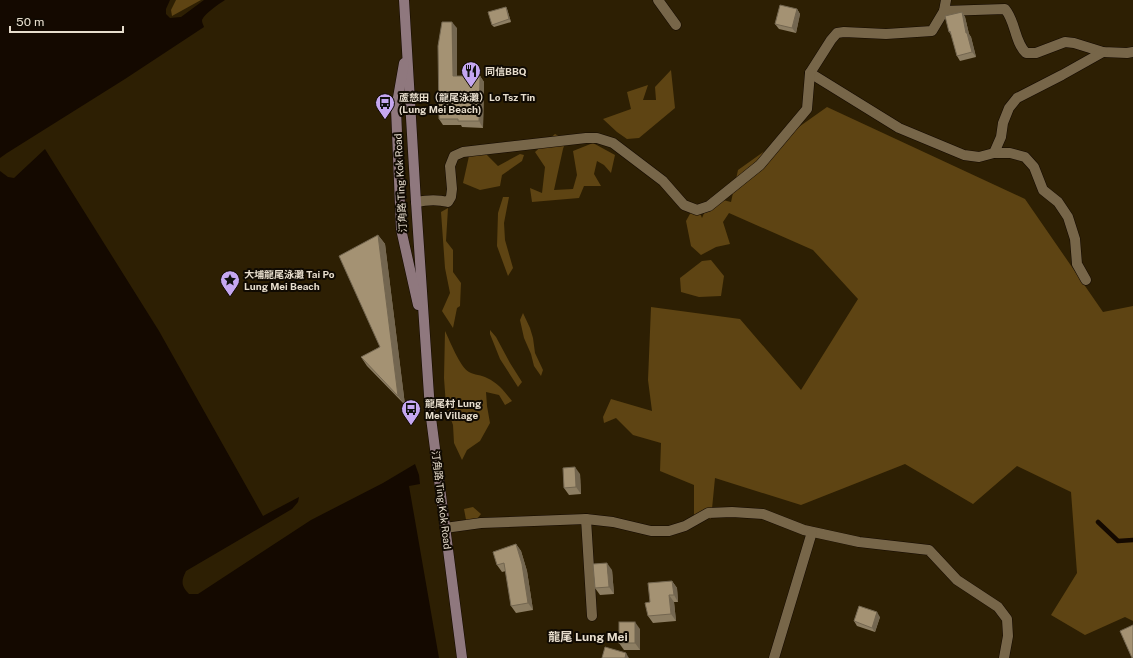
<svg xmlns="http://www.w3.org/2000/svg" width="1133" height="658" font-family="'Public Sans','Noto Sans TC',sans-serif">
  <style>
    .green { fill: #5e4413 }
    .water { fill: #140900 }
    .lines { fill: none; stroke-linecap: round; stroke-linejoin: round }
    .stream { stroke: #140900; stroke-width: 4.5 }
    .street-casing { stroke: #130900; stroke-width: 11 }
    .secondary-casing { stroke: #130900; stroke-width: 11 }
    .street { stroke: #776649; stroke-width: 10 }
    .secondary { stroke: #8f787e; stroke-width: 10 }
    .wall { fill: #8d7e63 }
    .shaded-wall { fill: #736650 }
    .building { fill: #a49273; stroke: #736650 }
    .labels { text-anchor: middle; stroke-width: 4; stroke-linejoin: round; paint-order: stroke }
    .poi-label { font-size: 10px; font-weight: bold; fill: #e7ddcd; stroke: #100a02; text-anchor: start }
    .street-label { font-size: 10px; fill: #e7ddcd; stroke: #100a02 }
    .quarter-label { font-size: 12px; font-weight: bold; fill: #e7ddcd; stroke: #100a02 }
  </style>
  <rect width="100%" height="100%" fill="#2d1f03"/>
  <g class="green">
    <polygon points="176,0 201,0 172,16 171,10"/>
    <polygon points="671,70 675,108 639,138 627,139 617,132 603,119 631,109 627,92 648,85 643,100 656,100 655,87"/>
    <polygon points="827,107 1025,199 1103,312 1133,306 1133,621 1125,617 1085,635 1051,615 1077,573 1071,492 1017,466 973,504 905,464 801,505 715,478 711,519 694,516 694,485 660,471 661,443 633,435 616,418 604,423 603,417 611,399 652,411 648,380 651,307 740,319 801,390 858,299 813,250 729,213 723,222 730,244 716,247 701,255 691,246 686,221 696,203 702,218 711,197 731,202 738,170"/>
    <polygon points="555,134 566,140 563,149 554,190 573,189 577,175 573,151 593,143 615,155 611,173 604,165 597,161 594,174 601,186 584,186 579,198 532,202 530,188 542,193 545,167 535,152"/>
    <polygon points="484,152 498,166 520,154 524,155 522,161 502,175 500,186 480,190 463,183 469,156"/>
    <polygon points="503,197 509,197 504,223 505,240 513,268 508,276 497,246 498,213"/>
    <polygon points="448,208 446,241 453,250 453,272 461,283 460,306 457,308 453,328 442,311 450,293 445,268 441,212"/>
    <polygon points="711,260 724,276 721,296 699,297 681,292 680,278 702,261"/>
    <polygon points="523,313 530,328 533,338 535,353 543,370 541,376 534,366 531,354 524,338 520,320"/>
    <polygon points="490,330 496,337 510,363 522,382 518,387 500,359 490,334"/>
    <path d="M445 331C450 341 460 367 469 372 474 375 482 375 487 378 498 383 505 392 512 401L505 405 499 395 486 392 487 406 490 423 480 441 467 450 462 460 454 443 453 425 446 406 444 378Z"/>
    <polygon points="473,507 481,514 468,530 464,509"/>
  </g>
  <g class="water">
    <path d="M0 0H170L166 9V14L170 18 181 17 204 0H225C219 4 205 13 202 20 202 23 203 24 204 27L125 79 7 153 0 158Z"/>
    <path d="M45 149 159 331 263 516 299 497 298 502 292 509 186 571C181 581 181 586 189 594H198L311 520 383 483 415 464 419 475 420 484 409 486 439 658H0V171L8 177 14 178Z"/>
  </g>
  <g class="lines">
    <polyline class="stream" points="1098,522 1118,541 1133,540"/>
    <g class="street-casing">
      <g id="street">
        <polyline points="658,0 676,25"/>
        <path d="M944 11 1005 9C1016 22 1014 41 1026 53H1036L1065 42 1074 43 1103 52 1127 53 1133 52"/>
        <polyline points="810,73 899,128 964,155 979,157 994,153 1010,153 1025,157 1034,167 1043,190 1058,202 1068,217 1075,239 1077,264 1086,280"/>
        <polyline points="994,153 1001,137 1003,123 1009,108 1017,98 1062,75 1103,52"/>
        <path d="M416 202C426 200 437 199 448 202L451 197 452 189 450 166 454 156 463 152 586 138H597L613 143 663 181 684 205 697 210 709 206 760 165 807 109 810 73 831 40 837 33 844 32 886 34 932 31 944 11 946 0"/>
        <polyline points="586,519 592,616"/>
        <polyline points="445,528 481,523 586,519 613,522 651,531 669,531 685,526 708,513 732,512 763,514 804,530 859,542 929,550 957,580 998,607 1007,619 1008,636 1004,658"/>
        <polyline points="774,658 812,532"/>
      </g>
    </g>
    <g class="secondary-casing">
      <g id="secondary">
        <polyline points="404,0 416,202 430,410 462,658"/>
        <polyline points="404,63 396,109 401,229 418,305"/>
      </g>
    </g>
    <use href="#street" class="street"/>
    <use href="#secondary" class="secondary"/>
  </g>
  <g class="wall">
    <polygon points="506,7 507,9 511,22 494,27 492,25"/>
    <polygon points="797,9 800,14 796,33 779,29 775,24"/>
    <polygon points="962,12 965,17 969,34 971,37 976,57 960,61 957,56 952,36 949,32"/>
    <polygon points="457,28 457,76 480,76 484,82 483,128 462,127 461,125 443,125 439,119"/>
    <polygon points="378,235 385,244 405,405 367,366 361,357 380,347"/>
    <polygon points="580,474 581,494 569,495 564,488"/>
    <polygon points="516,544 521,551 527,571 533,610 516,613 511,606 506,571 502,572 497,565"/>
    <polygon points="612,570 614,594 600,595 595,588"/>
    <polygon points="672,581 677,588 678,602 674,602 676,621 653,623 648,616"/>
    <polygon points="880,617 875,632 857,626 854,621"/>
    <polygon points="640,629 640,650 624,650 619,643"/>
  </g>
  <g class="shaded-wall">
    <polygon points="506,7 507,9 511,22 509,19"/>
    <polygon points="797,9 800,14 796,33 792,28"/>
    <polygon points="962,12 965,17 969,34 971,37 976,57 972,52 966,33"/>
    <polygon points="452,22 457,28 457,82 453,76"/>
    <polygon points="480,76 484,82 483,128 479,121"/>
    <polygon points="378,235 385,244 405,405 398,396"/>
    <polygon points="575,467 580,474 581,494 576,487"/>
    <polygon points="516,544 521,551 527,571 533,610 528,603"/>
    <polygon points="607,563 612,570 614,594 609,587"/>
    <polygon points="672,581 677,588 678,602 674,595"/>
    <polygon points="669,595 674,602 676,621 671,614"/>
    <polygon points="877,612 880,617 875,632 872,628"/>
    <polygon points="635,622 640,629 640,650 635,643"/>
    <polygon points="626,653 629,658 625,658"/>
  </g>
  <g class="building">
    <polygon points="780,5 797,9 792,28 775,24"/>
    <polygon points="506,7 509,19 492,25 488,12"/>
    <polygon points="962,12 966,33 967,33 972,52 957,56 950,31 949,32 945,16"/>
    <polygon points="442,22 452,22 453,76 480,76 479,121 458,121 458,119 439,119 438,46"/>
    <polygon points="378,235 398,396 361,357 380,347 339,256"/>
    <polygon points="575,467 576,487 564,488 563,468"/>
    <polygon points="516,544 522,564 528,603 511,606 504,563 497,565 493,552"/>
    <polygon points="607,563 609,587 595,588 593,564"/>
    <polygon points="672,581 674,595 669,595 671,614 648,616 645,603 650,602 648,583"/>
    <polygon points="859,606 877,612 872,628 854,621"/>
    <rect x="619" y="622" width="16" height="21"/>
    <polygon points="1133,625 1133,658 1132,658 1120,631"/>
    <polygon points="605,647 626,653 625,658 602,658"/>
  </g>
  <defs>
    <g id="restaurant-pin" transform="scale(1)"><path d="M0 17L-7.5 6A9.5 9.5 0 1 1 7.5 6Z" fill="#c5a7f1" stroke="#100a02"/><path d="M-5-6h1v4h1v-4h1v4h1v-4h1v5L-1.5 .5V6h-2V.5L-5-1ZM5-6V6H3V1.5H1.5Q1.5-4 5-6Z" fill="#111"/></g>
    <g id="bus-pin" transform="scale(1)"><path d="M0 17L-7.5 6A9.5 9.5 0 1 1 7.5 6Z" fill="#c5a7f1" stroke="#100a02"/><path d="M-5-6H5V4H4V6H2V4H-2V6H-4V4H-5ZM-3.5-4V0h7V-4ZM-3.5 1.2v1.5H-2V1.2ZM2 1.2v1.5H3.5V1.2Z" fill="#111"/></g>
    <g id="sight-pin" transform="scale(1)"><path d="M0 17L-7.5 6A9.5 9.5 0 1 1 7.5 6Z" fill="#c5a7f1" stroke="#100a02"/><path d="M0-6L1.8-2.2L6-1.7L2.9 1.2L3.7 5.4L0 3.3L-3.7 5.4L-2.9 1.2L-6-1.7L-1.8-2.2Z" fill="#111"/></g>
  </defs>
  <g fill-rule="evenodd">
    <use href="#restaurant-pin" x="471" y="71"/>
    <use href="#bus-pin" x="385" y="103"/>
    <use href="#sight-pin" x="230" y="280"/>
    <use href="#bus-pin" x="411" y="409"/>
  </g>
  <g class="labels">
    <g class="poi-label">
      <text x="485" y="75">同信BBQ</text>
      <text x="399" y="101">蘆慈田（龍尾泳灘）Lo Tsz Tin<tspan x="399" dy="12">(Lung Mei Beach)</tspan></text>
      <text x="244" y="278">大埔龍尾泳灘 Tai Po<tspan x="244" dy="12">Lung Mei Beach</tspan></text>
      <text x="425" y="407">龍尾村 Lung<tspan x="425" dy="12">Mei Village</tspan></text>
    </g>
    <g class="street-label">
      <text transform="translate(400 183) rotate(-93)" y="4">汀角路 Ting Kok Road</text>
      <text transform="translate(442 500) rotate(83)" y="4">汀角路 Ting Kok Road</text>
    </g>
    <g class="quarter-label">
      <text x="588" y="641">龍尾 Lung Mei</text>
    </g>
  </g>
  <path d="M10 26v6h113v-6" fill="none" stroke="#e7ddcd" stroke-width="2"/>
  <text x="16" y="26" font-size="12" fill="#e7ddcd" stroke="#100a02" stroke-width="3" paint-order="stroke">50 m</text>
</svg>
